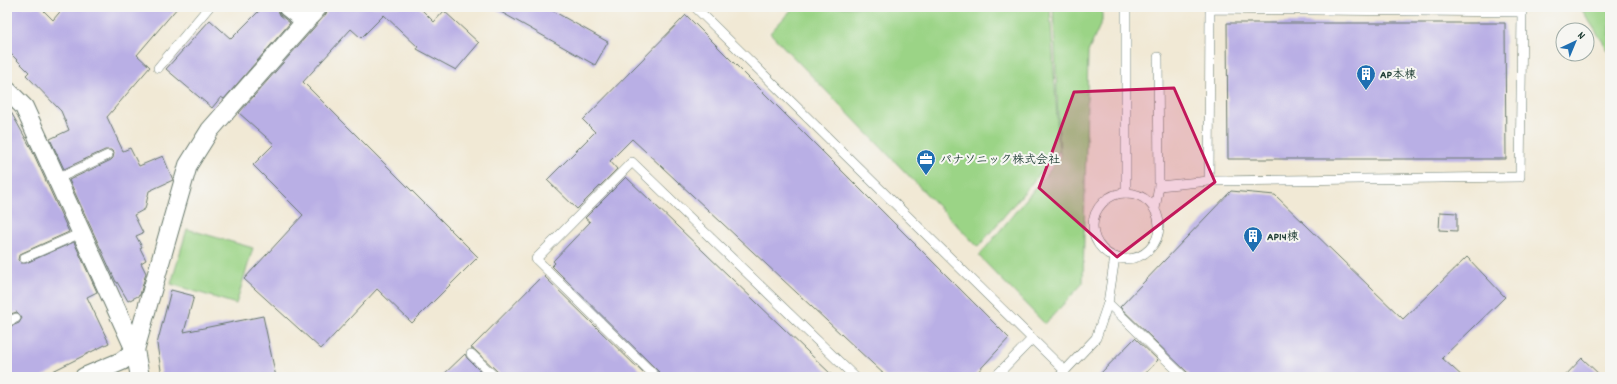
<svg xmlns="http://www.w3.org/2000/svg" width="1617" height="384" font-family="Dekko,'Klee One',sans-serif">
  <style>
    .green { fill: #9bd486; stroke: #5d885d }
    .building { fill: #b9afe5 }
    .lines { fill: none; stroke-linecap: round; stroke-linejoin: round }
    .service-casing { stroke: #68796c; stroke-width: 10 }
    .minor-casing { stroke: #68796c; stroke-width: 20 }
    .service { stroke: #fff; stroke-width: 9 }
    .minor { stroke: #fff; stroke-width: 18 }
    .marked { fill: #c2185b; fill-opacity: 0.2; stroke: #c2185b; stroke-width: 3; stroke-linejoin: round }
    .labels { text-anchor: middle; stroke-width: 4; stroke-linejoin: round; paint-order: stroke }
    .poi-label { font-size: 12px; font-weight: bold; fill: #1f3d34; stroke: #f6f6f2; text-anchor: start }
  </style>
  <rect width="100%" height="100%" fill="#f6f6f2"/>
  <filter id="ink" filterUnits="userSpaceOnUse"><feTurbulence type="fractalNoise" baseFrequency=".025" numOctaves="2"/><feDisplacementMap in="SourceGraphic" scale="8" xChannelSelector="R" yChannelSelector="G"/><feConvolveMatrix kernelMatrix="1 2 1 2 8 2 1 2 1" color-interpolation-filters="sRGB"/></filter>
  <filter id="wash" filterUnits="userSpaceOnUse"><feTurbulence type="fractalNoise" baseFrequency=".012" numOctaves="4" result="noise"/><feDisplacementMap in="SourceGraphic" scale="16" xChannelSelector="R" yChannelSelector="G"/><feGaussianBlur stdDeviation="0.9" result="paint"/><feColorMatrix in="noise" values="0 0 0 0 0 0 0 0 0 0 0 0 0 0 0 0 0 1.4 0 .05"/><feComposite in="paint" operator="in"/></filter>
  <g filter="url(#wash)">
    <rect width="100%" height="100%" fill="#f1e9d5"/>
    <g class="green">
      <polygon points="794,7 1050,7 1059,151 978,247 770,33"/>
      <polygon points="1053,7 1102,7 1102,21 1088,52 1083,283 1045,324 979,256 1060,158"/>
      <polygon points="1580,7 1610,7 1610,53"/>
      <polygon points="187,229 253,248 236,304 171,284"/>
    </g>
    <g id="blocks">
      <g class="building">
        <polygon points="7,7 40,7 53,20 64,7 178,7 137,55 150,67 107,117 123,151 130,148 139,166 163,156 173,180 149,191 145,209 134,215 143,233 136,236 142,247 140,248 146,260 141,263 146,273 140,295 128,301 117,282 116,282 69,180 111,160 113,158 114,153 111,150 105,150 64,169 50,139 69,130 61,111 26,75 29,72 7,50"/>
        <polygon points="263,7 277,7 280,15 290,23 224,99 221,97 212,108 166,69 210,20 231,39"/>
        <polygon points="328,7 419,7 434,22 444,11 479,43 456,70 417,49 418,47 384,15 361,38 351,29 303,82 478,257 412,323 377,289 321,349 244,279 303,215 253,165 274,144 239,113 326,14"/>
        <polygon points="492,7 546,7 608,42 595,65"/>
        <polygon points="686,15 1009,338 973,377 887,377 632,139 610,161 617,169 577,209 547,180 595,132 583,120"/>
        <polygon points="1227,23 1505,23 1506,159 1228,159"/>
        <polygon points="7,105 31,148 69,232 22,253 19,255 18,260 21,263 26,263 74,242 97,292 87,297 109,343 41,377 7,377 7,328 19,323 22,318 17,312 7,315"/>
        <polygon points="626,177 834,377 662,377 660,373 552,266 555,263 553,261 590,222 585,218"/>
        <polygon points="1231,191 1275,195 1403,319 1467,257 1505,297 1442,358 1463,377 1190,377 1188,373 1120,307"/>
        <polygon points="1440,212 1457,213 1457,231 1439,230"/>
        <polygon points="543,275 647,377 501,377 499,373 475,350 471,348"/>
        <polygon points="171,290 194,296 184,332 263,316 276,377 162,377 157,344"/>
        <polygon points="1135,338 1158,360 1142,377 1097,377"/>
        <polygon points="465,354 467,358 486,377 441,377"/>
        <polygon points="1582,358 1602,377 1564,377"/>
      </g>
    </g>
  </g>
  <g filter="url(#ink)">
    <use href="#blocks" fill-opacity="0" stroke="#68796c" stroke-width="1"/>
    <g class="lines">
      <g class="service-casing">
        <g id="service">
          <polyline points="695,7 1065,371"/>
          <polyline points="158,68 209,7"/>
          <polyline points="57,179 108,155"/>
          <polyline points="1159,186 1209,181 1520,177 1522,12 1210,9 1209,181"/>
          <polyline points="1126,193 1126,7"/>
          <circle cx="1126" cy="226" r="33"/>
          <polyline points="1155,209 1159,186 1158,57"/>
          <polyline points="24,258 81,233"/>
          <polyline points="1108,303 1184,377"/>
          <polyline points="7,322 16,318"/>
          <polyline points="471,354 495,377"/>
          <polyline points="656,377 536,259 632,162 855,377"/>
          <polyline points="995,377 1032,339"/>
          <polyline points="1059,377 1096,338 1108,303 1115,257"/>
        </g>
      </g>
      <g class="minor-casing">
        <g id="minor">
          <polyline points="287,7 305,21"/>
          <polyline points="7,90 24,107 135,350 140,377"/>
          <polyline points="84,377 122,361 135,350 188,165 210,130 318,7"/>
        </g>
      </g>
      <use href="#service" class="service"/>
      <use href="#minor" class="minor"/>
    </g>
  </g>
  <path class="marked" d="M1174 88 1215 182 1117 257 1039 188 1074 92Z"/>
  <defs>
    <g id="building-pin" transform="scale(1)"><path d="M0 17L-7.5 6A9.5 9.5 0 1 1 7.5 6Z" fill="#1f6fb2" stroke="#f6f6f2"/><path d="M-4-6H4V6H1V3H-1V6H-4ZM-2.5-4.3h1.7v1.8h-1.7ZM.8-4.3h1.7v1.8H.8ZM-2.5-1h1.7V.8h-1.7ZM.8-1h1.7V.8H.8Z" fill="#fff"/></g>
    <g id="office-pin" transform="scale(1)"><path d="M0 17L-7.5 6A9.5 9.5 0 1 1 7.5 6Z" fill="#1f6fb2" stroke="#f6f6f2"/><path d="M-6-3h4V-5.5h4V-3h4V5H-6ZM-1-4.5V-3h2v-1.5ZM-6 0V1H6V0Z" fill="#fff"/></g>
  </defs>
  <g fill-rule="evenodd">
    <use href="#building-pin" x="1366" y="74"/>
    <use href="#office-pin" x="926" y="159"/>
    <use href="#building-pin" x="1253" y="236"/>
  </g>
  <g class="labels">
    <g class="poi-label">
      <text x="1380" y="78">AP本棟</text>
      <text x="940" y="163">パナソニック株式会社</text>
      <text x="1267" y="240">AP14棟</text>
    </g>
  </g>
  <rect width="1617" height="384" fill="none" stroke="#f6f6f2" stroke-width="24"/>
  <g transform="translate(1575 42) rotate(44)"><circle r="19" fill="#f6f6f2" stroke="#a0aca6"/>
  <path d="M0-3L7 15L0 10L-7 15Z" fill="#1f6fb2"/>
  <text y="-6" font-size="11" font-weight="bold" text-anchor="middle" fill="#1f3d34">N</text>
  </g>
</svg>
